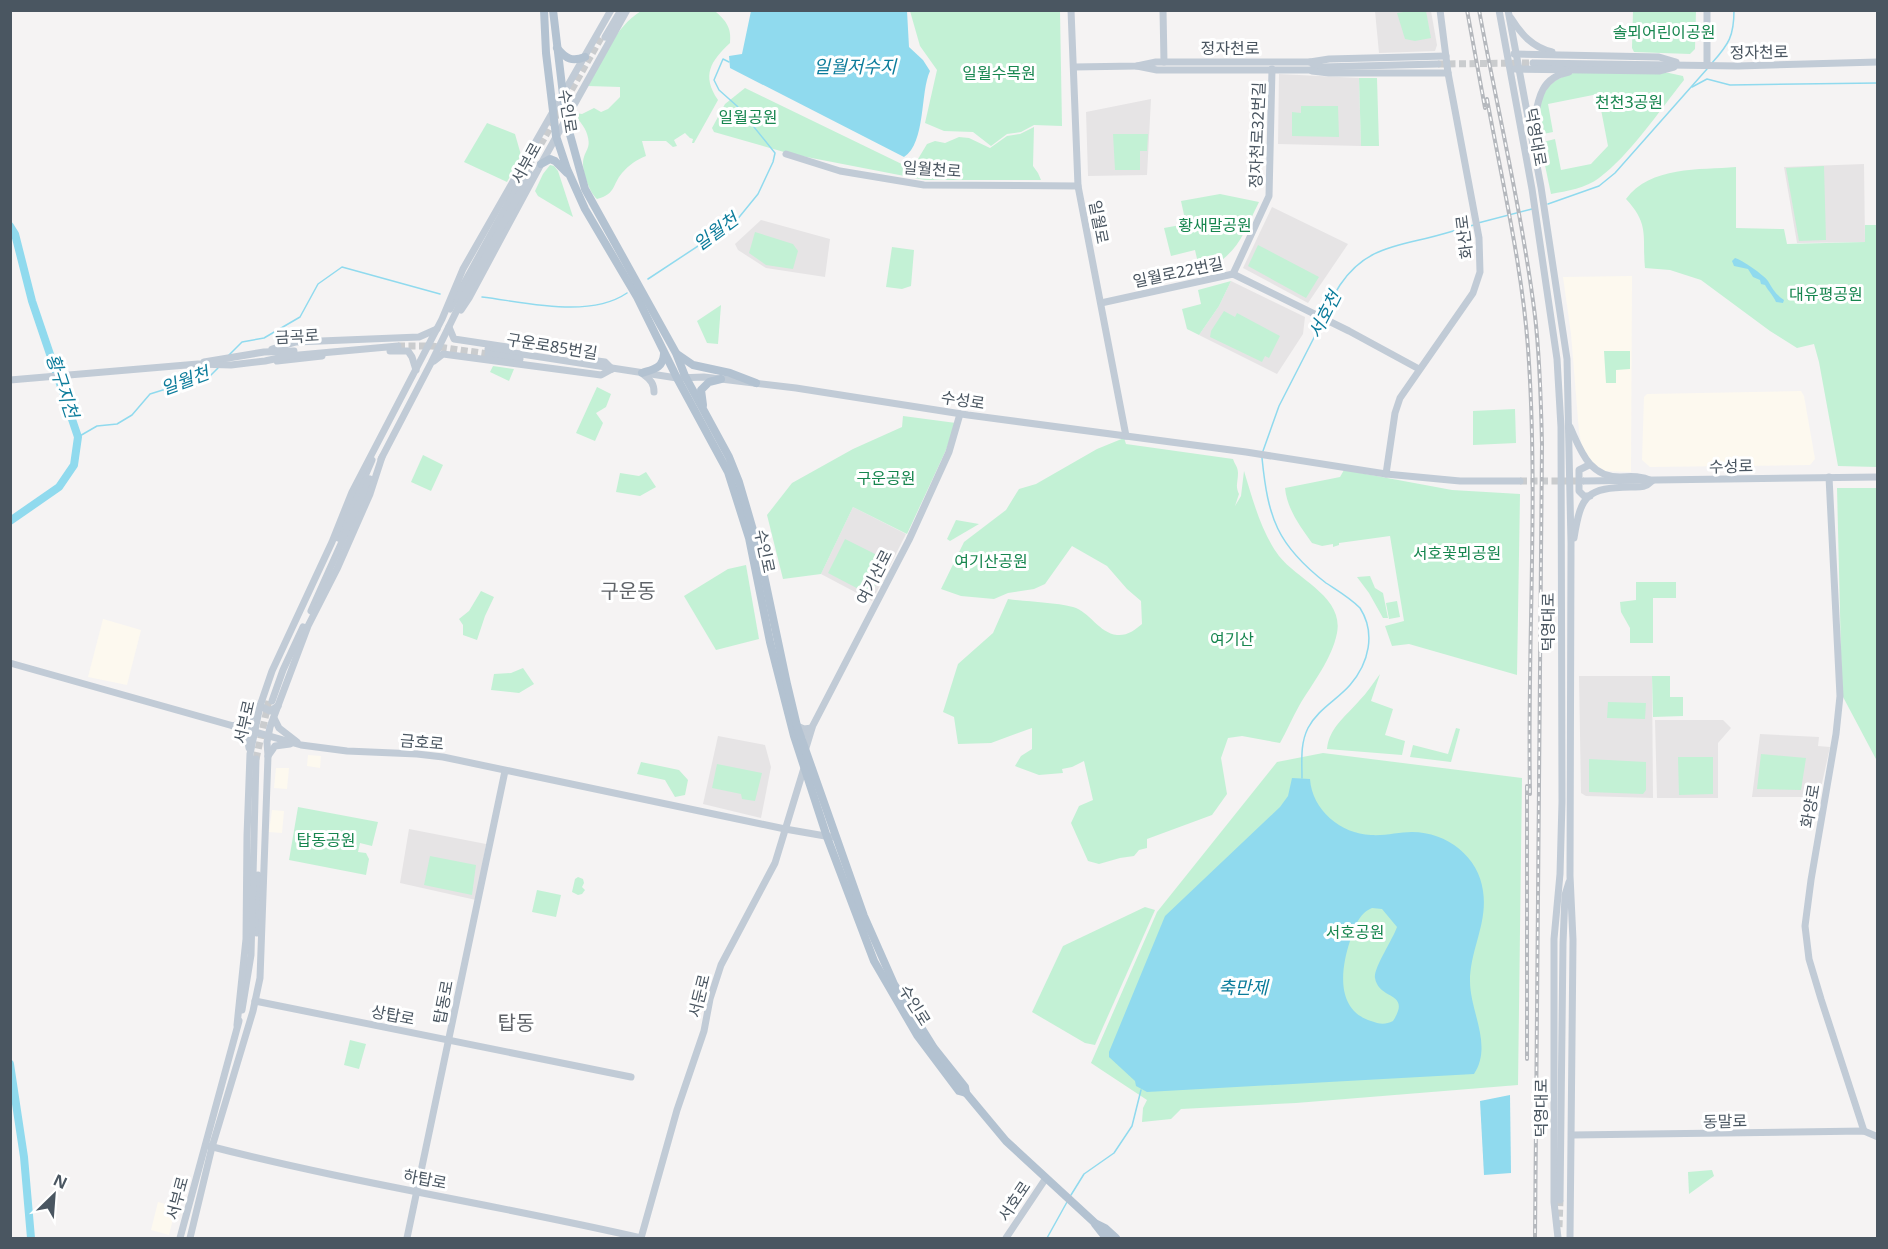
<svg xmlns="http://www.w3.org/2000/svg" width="1888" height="1249" font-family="'Noto Sans','Noto Sans KR',sans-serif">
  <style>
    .commercial { fill: #fdf9ef }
    .education { fill: #e6e4e5 }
    .green { fill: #c3f1d5 }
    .water { fill: #90daee; fill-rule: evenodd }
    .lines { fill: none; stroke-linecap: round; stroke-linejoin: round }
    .stream { stroke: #90daee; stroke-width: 1.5 }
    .river { stroke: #90daee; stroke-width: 8 }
    .secondary-tunnel { stroke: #caccce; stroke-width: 7; stroke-dasharray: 7 3.5; stroke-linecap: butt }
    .secondary { stroke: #c1cbd6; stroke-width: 7 }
    .primary { stroke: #b3c2d1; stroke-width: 8 }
    .rail-casing { stroke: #b5b8bd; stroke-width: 4 }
    .rail { stroke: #fff; stroke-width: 1.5; stroke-dasharray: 4.5; stroke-linecap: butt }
    .labels { text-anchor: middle; stroke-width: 6; stroke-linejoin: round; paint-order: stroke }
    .park-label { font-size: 16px; fill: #17864f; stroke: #fff }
    .street-label { font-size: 16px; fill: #4a5661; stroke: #fff }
    .water-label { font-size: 18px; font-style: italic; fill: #0c7c9b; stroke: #fff }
    .quarter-label { font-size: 20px; fill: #5f6368; stroke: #fff }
  </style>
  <rect width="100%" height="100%" fill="#f5f3f3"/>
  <g class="commercial">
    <polygon points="1632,276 1631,472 1605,471 1589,460 1582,446 1579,432 1571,334 1563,277"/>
    <polygon points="1801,391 1804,396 1815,459 1810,465 1650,467 1642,460 1644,397 1647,394"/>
    <polygon points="103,619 141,630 127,685 88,677"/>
    <polygon points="308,755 321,756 320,768 307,766"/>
    <polygon points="276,768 289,768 287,789 274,788"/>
    <polygon points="272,810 284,811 282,833 269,832"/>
    <polygon points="158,1202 176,1207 169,1235 151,1230"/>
  </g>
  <g class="education">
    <polygon points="1375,11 1431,11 1437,45 1435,51 1379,53"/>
    <polygon points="1279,74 1359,78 1361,146 1278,144"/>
    <polygon points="1151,99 1147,175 1088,176 1086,112"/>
    <polygon points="1864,164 1865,242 1797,243 1784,167"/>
    <polygon points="1272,207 1348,244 1308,303 1243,268"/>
    <polygon points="761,220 830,239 825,277 766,268 738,250 735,244"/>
    <polygon points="1231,281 1305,317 1303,334 1277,374 1199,335 1219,306"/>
    <polygon points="853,507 906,534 872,601 821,574"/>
    <polygon points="1579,676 1652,676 1653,798 1586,796 1581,793"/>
    <polygon points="1655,720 1723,720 1731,728 1718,743 1718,798 1657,798"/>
    <polygon points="1760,734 1819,737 1818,746 1830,747 1819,797 1752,797"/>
    <polygon points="718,736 765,745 771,767 761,818 703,804"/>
    <polygon points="409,829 486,844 476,900 400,883"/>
  </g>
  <g class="green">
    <path d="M641 11H715C725 20 732 27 730 43 711 61 701 75 718 100L694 143H692L693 139 690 138 685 133 674 140 677 146 673 147 666 141H642L646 156C636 160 629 165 622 173 612 185 616 194 597 199 589 192 580 167 584 157 587 148 591 147 587 134 585 126 578 121 575 113L582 114 594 108 601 112 608 109 620 97V87L588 86C603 59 615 27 641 11Z"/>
    <polygon points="910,11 1060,11 1062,126 1034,125 1021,132 1007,134 991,146 973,132 944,131 925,123 937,70 920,46"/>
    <polygon points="1410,11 1426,11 1431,38 1415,41 1405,39 1397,13"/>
    <polygon points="1633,11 1696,11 1695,49 1690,54 1634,52 1632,48"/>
    <path d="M1577 72 1669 73 1683 76 1684 80C1660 110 1629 156 1599 178 1586 188 1567 191 1551 194L1542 151 1543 142 1555 139 1561 170 1591 164 1608 146 1598 94 1548 104 1553 132 1543 134 1538 130C1539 98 1542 81 1577 72Z"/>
    <polygon points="1359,78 1377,78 1379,146 1361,146"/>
    <polygon points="745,88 912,169 927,144 935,141 945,143 959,137 969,138 990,148 1007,136 1020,134 1034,127 1033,166 1038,173 1041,180 925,180 791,154 714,132 712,128 725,104"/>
    <polygon points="1301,106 1338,106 1339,137 1292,136 1292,112 1301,113"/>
    <polygon points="487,123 515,134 521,155 507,182 464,162"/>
    <polygon points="1113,134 1148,134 1147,151 1140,151 1140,170 1115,170"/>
    <polygon points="550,165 554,166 558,171 573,217 538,196 535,191 543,174"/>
    <polygon points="1824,166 1826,240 1799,241 1786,168"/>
    <path d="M1736 167V228L1784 229 1787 244 1865 242V225H1877V467L1838 466 1819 362 1814 344 1797 348 1770 331 1701 280 1670 270 1645 268C1642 236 1650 225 1626 199 1650 166 1700 170 1736 167Z"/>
    <path d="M1220 194 1259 202C1242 236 1238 256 1200 272L1195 250 1171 256 1164 228 1186 224 1181 201Z"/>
    <polygon points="755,232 793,244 798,251 793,269 766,265 749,253"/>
    <polygon points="1258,245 1319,277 1306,298 1248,266"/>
    <polygon points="892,247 914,250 911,286 902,289 886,287"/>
    <polygon points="1231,281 1219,306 1199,335 1187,329 1182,309 1201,304 1198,290"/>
    <polygon points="721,305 718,344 707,343 697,321"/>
    <polygon points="1224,311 1235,317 1237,313 1280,336 1269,358 1265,356 1262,362 1210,337 1211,331"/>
    <polygon points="1604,351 1630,351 1630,369 1616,370 1616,383 1606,383"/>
    <polygon points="493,366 514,369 509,381 490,372"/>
    <polygon points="597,387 611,394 606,407 596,413 603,423 595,441 576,433"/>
    <polygon points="1515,409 1516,443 1473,445 1473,411"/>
    <polygon points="903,416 956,423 946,450 907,534 853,507 821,574 783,579 767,515 792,483 853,449 902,427"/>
    <path d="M1124 438 1126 444 1233 459C1235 465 1238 467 1238 473 1238 482 1235 486 1239 494L1235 506 1241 496 1244 471C1253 500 1261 532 1279 556 1298 580 1344 597 1337 633 1332 659 1312 684 1299 706 1292 718 1287 731 1280 743L1242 736 1228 738 1221 758 1227 794 1212 815 1147 839V848L1139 850 1134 856 1120 858 1099 864 1088 861 1071 823 1079 806 1093 800 1084 761 1072 767 1062 769 1063 773 1039 775 1015 766 1021 756 1032 749V728L991 743 958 744 954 717 943 712 958 664 993 633 1008 599C1029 602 1053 602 1073 607 1090 612 1099 633 1117 635 1127 636 1135 630 1142 624L1141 601 1127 589 1107 566 1072 546 1045 584 1034 589 1008 593 994 599 961 596 941 589 964 542 1006 510 1019 489 1036 484 1097 449Z"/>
    <polygon points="423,455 443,465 431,491 411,482"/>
    <path d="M1344 470 1452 490 1520 494 1517 675 1409 644 1392 646 1385 626 1404 621 1390 536 1339 543V545L1333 547V544L1322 546 1312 543C1300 526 1287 509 1285 488L1340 477Z"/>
    <polygon points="646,472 656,487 640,496 616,492 620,473 639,476"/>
    <polygon points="1837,488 1877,488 1877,761 1842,695"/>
    <polygon points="956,520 979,524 950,541 947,539"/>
    <polygon points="845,539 889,561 870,595 828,573"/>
    <polygon points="746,565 759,639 716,650 684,596 728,569"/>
    <polygon points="1370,576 1375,588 1383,593 1388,618 1383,618 1369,593 1357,577"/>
    <polygon points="1636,582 1676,582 1676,598 1653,598 1653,643 1630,643 1630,628 1621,612 1620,602 1636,600"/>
    <polygon points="481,591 494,597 485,616 477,640 463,635 463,625 459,619 469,611"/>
    <polygon points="1397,601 1400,617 1389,619 1386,603"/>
    <polygon points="523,668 534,684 519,693 491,690 494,674 511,673"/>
    <path d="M1380 674 1371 701 1393 709 1385 735 1405 741 1402 755 1327 749C1329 728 1346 716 1359 701 1367 693 1373 683 1380 674Z"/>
    <polygon points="1652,676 1670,676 1670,697 1683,697 1683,716 1653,717"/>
    <polygon points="1608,702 1646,703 1645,719 1607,718"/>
    <polygon points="1456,728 1460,729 1451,762 1410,757 1413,745 1448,754"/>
    <polygon points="1323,753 1522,778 1518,1085 1296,1103 1181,1109 1171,1119 1142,1122 1143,1108 1147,1100 1091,1063 1157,912 1277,762"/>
    <polygon points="1761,754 1806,758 1801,790 1757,789"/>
    <polygon points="1678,757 1713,757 1713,794 1679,795"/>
    <polygon points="1589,759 1646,762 1646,790 1643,794 1589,792"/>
    <polygon points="641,762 679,770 688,780 685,795 675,797 665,780 637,774"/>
    <polygon points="717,764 762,773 755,801 742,799 741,794 712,788"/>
    <polygon points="298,807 378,822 372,846 360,843 358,852 366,853 369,859 366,875 289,860"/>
    <polygon points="430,856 476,865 472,895 424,885"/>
    <polygon points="578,877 583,879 584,883 582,887 585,890 582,894 578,895 572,892 575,879"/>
    <polygon points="537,890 561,895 556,917 532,912"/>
    <polygon points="1145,907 1155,910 1095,1045 1085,1043 1032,1012 1063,946"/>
    <polygon points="350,1040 366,1044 359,1069 344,1065"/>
    <polygon points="1712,1170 1714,1176 1689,1194 1688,1172"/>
  </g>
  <g class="water">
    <path d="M751 11H907L909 47 923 60 930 71C920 92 926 143 904 157L730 68 729 56 742 54Z"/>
    <path d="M1735 258C1742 260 1764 275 1768 281 1772 288 1776 295 1784 300L1783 303 1776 302C1773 295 1769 292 1765 285L1761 284 1760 280 1753 277 1748 269 1734 266 1732 261Z"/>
    <path d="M1292 778 1310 779C1312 810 1341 834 1371 835 1385 836 1399 832 1412 832 1447 832 1479 857 1483 891 1488 923 1470 950 1470 981 1470 1012 1493 1045 1474 1074L1147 1092 1136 1086 1135 1081 1109 1057V1052L1165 916 1280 807 1288 796ZM1372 908 1382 909 1397 927C1393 939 1373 969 1375 978 1379 1001 1412 991 1393 1021 1385 1025 1379 1024 1371 1021 1335 1010 1341 968 1350 941 1355 927 1358 914 1372 908Z"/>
    <polygon points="1510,1095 1511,1173 1484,1175 1480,1101"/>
  </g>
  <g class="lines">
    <g class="stream">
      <path d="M1712 63C1729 44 1734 36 1734 10"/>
      <polyline points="1692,87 1707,79 1730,85 1878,83"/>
      <polyline points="1548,204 1599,186 1615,173 1707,69"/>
      <polyline points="1478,223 1532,209"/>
      <polyline points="648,279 736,221 758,194 773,162 775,153 737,106 719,90 714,80 723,59 729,62"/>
      <path d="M482 297C525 302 589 319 627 293"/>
      <path d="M1326 315C1330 305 1334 294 1340 285 1361 254 1384 248 1419 240 1438 236 1456 230 1474 225"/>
      <polyline points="229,355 242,342 264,338 300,317 318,284 342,267 440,294"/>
      <polyline points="78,437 97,426 117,424 132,415 150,394 211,375 218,368"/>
      <polyline points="1263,451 1279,406 1322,322"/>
      <path d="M1262 458C1268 518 1277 545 1326 583 1338 591 1350 598 1360 608 1376 633 1369 663 1350 685 1337 700 1318 709 1308 728 1300 744 1302 761 1302 778"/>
      <polyline points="1071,1195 1084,1174 1114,1153 1132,1126 1141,1090"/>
      <polyline points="1047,1238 1067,1202"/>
    </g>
    <g class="river">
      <polyline points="10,226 15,234 32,301 78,437 74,465 59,487 10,521"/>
      <polyline points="10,1064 24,1157 31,1238"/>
    </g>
    <g class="secondary-tunnel">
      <polyline points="1438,64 1533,63"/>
      <polyline points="525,172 602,36"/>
      <polyline points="398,346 432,346 488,354"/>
      <polyline points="1520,481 1584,481"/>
      <polyline points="256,759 269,700"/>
      <polyline points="1559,1227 1560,1200"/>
    </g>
    <g class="secondary">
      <polyline points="1071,10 1078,186 1126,436"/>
      <polyline points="1163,10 1164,62"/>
      <polyline points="1499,10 1532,189 1557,359 1561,427 1562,802 1560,874 1554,939 1554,1202 1558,1238"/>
      <polyline points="1508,10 1541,187 1567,359 1571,543 1570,876 1573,940 1570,1238"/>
      <polyline points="1707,10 1707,65"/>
      <path d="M1511 18C1521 34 1532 47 1552 52"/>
      <polyline points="605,37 621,10"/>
      <polyline points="1514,54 1659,57 1676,62"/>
      <polyline points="1310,62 1329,59 1446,56"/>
      <polyline points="1533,63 1738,66 1878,62"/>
      <polyline points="1137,66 1157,70 1310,70 1322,67 1438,64"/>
      <polyline points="1074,67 1137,66 1156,62 1310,62 1322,67"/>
      <polyline points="1515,69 1659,71 1674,67"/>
      <polyline points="1312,71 1329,73 1448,73"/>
      <path d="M1533 128C1538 103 1538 78 1569 72"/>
      <polyline points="786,154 840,171 924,185 1078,186"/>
      <polyline points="1233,274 1269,196 1272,69"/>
      <polyline points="1101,303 1233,274 1349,331 1419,369"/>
      <polyline points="450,309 525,172"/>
      <polyline points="461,310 469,298 541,164 627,10"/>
      <polyline points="449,327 454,339 507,347"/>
      <polyline points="272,349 296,342 419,337 437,329"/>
      <polyline points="488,349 677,378 704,377 796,388 968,415 1246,452 1386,474 1460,481 1520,481"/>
      <polyline points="390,351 408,351 412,357 416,370"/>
      <polyline points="488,354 520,359"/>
      <polyline points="590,360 605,362 612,369"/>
      <polyline points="277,361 322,356"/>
      <polyline points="434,361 443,354 601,375 612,369"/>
      <polyline points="204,362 264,352 294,351"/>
      <path d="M644 375C651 380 654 384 654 392"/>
      <polyline points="10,380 198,364 231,365 265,361 288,356 398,346"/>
      <path d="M1570 427C1581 451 1589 477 1620 477 1632 476 1642 476 1652 481 1645 488 1640 487 1631 487 1587 488 1581 494 1574 538"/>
      <polyline points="381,459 431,363 461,302 530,174"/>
      <polyline points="1589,465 1579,470 1579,491 1584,496 1590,496"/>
      <polyline points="1386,474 1395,413 1400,398 1473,293 1480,272 1479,238 1448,73 1440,10"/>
      <polyline points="1829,477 1840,696 1836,734 1811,880 1805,926 1809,959 1821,999 1864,1131"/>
      <polyline points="1584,481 1878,477"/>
      <polyline points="338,538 372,460"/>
      <polyline points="311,611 370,479"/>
      <polyline points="10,663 301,745 347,751 417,754 443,757 785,829 831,837"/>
      <polyline points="272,701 283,670 303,627"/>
      <polyline points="260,706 270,711 278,706"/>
      <polyline points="274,718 279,728 297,742"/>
      <polyline points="797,726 804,729 812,728 805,751"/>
      <polyline points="797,737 809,733 909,540 949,452 960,414"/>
      <polyline points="249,748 247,736 233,726 248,720 257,711"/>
      <polyline points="268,756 275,746 290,744"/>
      <polyline points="257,933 258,875"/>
      <polyline points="255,1001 631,1077"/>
      <polyline points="242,1010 251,955 256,759"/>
      <polyline points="237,1025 246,939 247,836 250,754 260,706 272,671 332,542 352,492 442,319 463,269 611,10"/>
      <polyline points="1572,1135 1864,1131 1878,1137"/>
      <path d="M209 1146C352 1183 498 1205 641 1238"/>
      <polyline points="1560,1200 1563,943 1565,895 1569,882"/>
      <polyline points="180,1238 239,1021"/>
      <polyline points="190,1238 212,1147 253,1011 260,978 268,756 267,742 270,727 308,626 337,569 370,494 382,457"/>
      <polyline points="407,1238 505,771"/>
      <polyline points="641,1238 677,1110 704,1031 710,999 721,965 775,863 804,768"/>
      <polyline points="1006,1238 1046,1178"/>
    </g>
    <g class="primary">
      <polyline points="544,10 546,53 556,136 567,169 585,209 637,297 677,378 728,472 749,538 770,642 794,736 827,837 874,961 917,1035 959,1091 966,1093"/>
      <polyline points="553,10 566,120 585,189 676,353 685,376 729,457 739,482 758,547 787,684 797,726 864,916 894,984 934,1048 965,1087 966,1093 1006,1141 1095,1223 1105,1228 1116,1238"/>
      <path d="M557 48C566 59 572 62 585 57"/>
      <polyline points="541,164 550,159 555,161 567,173"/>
      <polyline points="677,354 693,365 730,373 756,383"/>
      <path d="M642 373C654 369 663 368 664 354"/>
      <polyline points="703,405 701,390 709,382 721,379"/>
      <polyline points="1095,1224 1106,1238"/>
    </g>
    <g class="rail-casing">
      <g id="rail">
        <polyline points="1467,10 1485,108"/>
        <path d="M1479 10C1498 112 1522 213 1535 316 1540 358 1541 401 1542 444L1535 1238"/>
        <path d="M1487 99C1503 186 1524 274 1529 363 1538 507 1527 651 1530 794"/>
        <polyline points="1527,786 1527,1059"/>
      </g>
    </g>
    <use href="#rail" class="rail"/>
  </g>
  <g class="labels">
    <g class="park-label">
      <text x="1664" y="38">솔뫼어린이공원</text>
      <text x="999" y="79">일월수목원</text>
      <text x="1629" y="108">천천3공원</text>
      <text x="748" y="123">일월공원</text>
      <text x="1215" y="231">황새말공원</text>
      <text x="1826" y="300">대유평공원</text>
      <text x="886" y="484">구운공원</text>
      <text x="1457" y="559">서호꽃뫼공원</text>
      <text x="991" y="567">여기산공원</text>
      <text x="1232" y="645">여기산</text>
      <text x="326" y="846">탑동공원</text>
      <text x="1355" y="938">서호공원</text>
    </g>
    <g class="street-label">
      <text x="1230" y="54">정자천로</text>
      <text transform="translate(1759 52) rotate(-1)" y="6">정자천로</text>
      <text transform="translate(568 111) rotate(81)" y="6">수인로</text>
      <text transform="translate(1257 135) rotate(-88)" y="6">정자천로32번길</text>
      <text transform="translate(1536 137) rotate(80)" y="6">덕영대로</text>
      <text transform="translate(526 163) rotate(-61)" y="6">서부로</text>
      <text transform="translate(932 169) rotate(4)" y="6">일월천로</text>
      <text transform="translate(1099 222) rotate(79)" y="6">일월로</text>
      <text transform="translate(1464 237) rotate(-97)" y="6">화산로</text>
      <text transform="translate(1178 272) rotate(-12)" y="6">일월로22번길</text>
      <text transform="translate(297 336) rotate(-3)" y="6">금곡로</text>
      <text transform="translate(552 346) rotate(9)" y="6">구운로85번길</text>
      <text transform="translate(963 400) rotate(9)" y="6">수성로</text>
      <text transform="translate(1731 466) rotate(-1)" y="6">수성로</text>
      <text transform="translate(765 551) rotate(78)" y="6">수인로</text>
      <text transform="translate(874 577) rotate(-63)" y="6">여기산로</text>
      <text transform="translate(1548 622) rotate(-90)" y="6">덕영대로</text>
      <text transform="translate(244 722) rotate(-77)" y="6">서부로</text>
      <text transform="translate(422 742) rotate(5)" y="6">금호로</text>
      <text transform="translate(1810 806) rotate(-80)" y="6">화양로</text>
      <text transform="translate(699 996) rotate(-76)" y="6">서둔로</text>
      <text transform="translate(443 1002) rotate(-79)" y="6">탑동로</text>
      <text transform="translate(915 1005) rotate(58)" y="6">수인로</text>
      <text transform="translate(393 1015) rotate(11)" y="6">상탑로</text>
      <text transform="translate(1541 1108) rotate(-90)" y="6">덕영대로</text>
      <text transform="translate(1725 1121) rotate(-1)" y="6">동말로</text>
      <text transform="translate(425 1179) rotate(11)" y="6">하탑로</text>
      <text transform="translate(177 1198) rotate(-75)" y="6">서부로</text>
      <text transform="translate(1014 1201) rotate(-56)" y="6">서호로</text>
    </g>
    <g class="water-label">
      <text x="855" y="73">일월저수지</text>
      <text transform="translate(716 232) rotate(-36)" y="6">일월천</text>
      <text transform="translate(1325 315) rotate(-63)" y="6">서호천</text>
      <text transform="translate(185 381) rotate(-20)" y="6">일월천</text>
      <text transform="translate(62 386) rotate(72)" y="6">황구지천</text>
      <text x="1243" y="994">축만제</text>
    </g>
    <g class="quarter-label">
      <text x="628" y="598">구운동</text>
      <text x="516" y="1030">탑동</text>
    </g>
  </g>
  <rect width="1888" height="1249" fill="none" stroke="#4a5661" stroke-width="24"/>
  <g transform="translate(54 1195) rotate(25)" stroke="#ffffff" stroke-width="4.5" paint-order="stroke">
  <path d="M0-4.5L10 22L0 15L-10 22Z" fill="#4a5661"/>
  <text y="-9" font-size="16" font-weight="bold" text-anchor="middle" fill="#4a5661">N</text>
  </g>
</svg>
